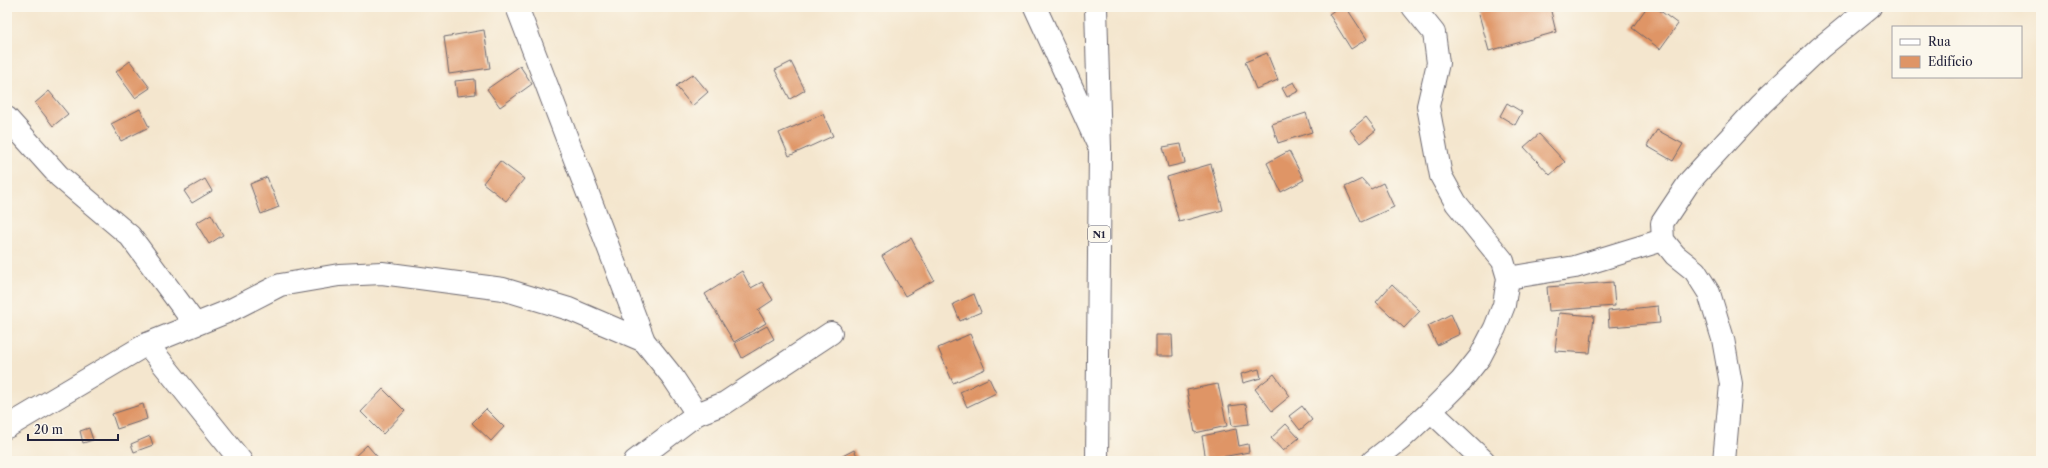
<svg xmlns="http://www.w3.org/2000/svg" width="2048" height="468" font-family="'Libre Caslon Text',serif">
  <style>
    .building { fill: #df9566 }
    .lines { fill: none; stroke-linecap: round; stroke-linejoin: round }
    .minor-casing { stroke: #6c676e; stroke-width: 24 }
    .highway-casing { stroke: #6c676e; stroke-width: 24 }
    .minor { stroke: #fff; stroke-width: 22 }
    .highway { stroke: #fff; stroke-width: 22 }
    .labels { text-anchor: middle; stroke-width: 3; stroke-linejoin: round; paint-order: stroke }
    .shield { fill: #fbf7ec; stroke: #636270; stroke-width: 1 }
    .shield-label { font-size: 10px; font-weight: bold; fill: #22223b }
  </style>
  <rect width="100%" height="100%" fill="#fbf7ec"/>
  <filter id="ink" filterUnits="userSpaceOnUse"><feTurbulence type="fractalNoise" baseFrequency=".025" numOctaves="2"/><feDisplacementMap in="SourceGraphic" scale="8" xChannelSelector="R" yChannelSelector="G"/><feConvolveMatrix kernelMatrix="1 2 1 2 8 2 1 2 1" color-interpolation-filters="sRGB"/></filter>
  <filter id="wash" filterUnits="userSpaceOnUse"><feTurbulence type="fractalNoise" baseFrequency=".012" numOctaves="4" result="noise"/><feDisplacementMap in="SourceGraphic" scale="16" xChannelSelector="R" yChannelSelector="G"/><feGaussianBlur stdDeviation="0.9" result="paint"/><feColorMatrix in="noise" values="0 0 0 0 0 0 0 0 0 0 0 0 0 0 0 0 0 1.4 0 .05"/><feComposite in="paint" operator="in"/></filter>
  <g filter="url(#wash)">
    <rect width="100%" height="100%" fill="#f4e6ce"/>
    <g id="blocks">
      <g class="building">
        <polygon points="1339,7 1346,7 1367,39 1351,49 1329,14"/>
        <polygon points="1491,7 1550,7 1556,32 1489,51 1478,11"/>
        <polygon points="1647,7 1655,7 1678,24 1660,49 1632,28"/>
        <polygon points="484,30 490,68 449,74 444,37"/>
        <polygon points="1267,53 1278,80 1256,89 1245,62"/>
        <polygon points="130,61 150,88 135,98 116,72"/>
        <polygon points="791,62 805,90 790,99 775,70"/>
        <polygon points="520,66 532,84 500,107 487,89"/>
        <polygon points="693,74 708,92 692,106 676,86"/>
        <polygon points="475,79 476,94 457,96 455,81"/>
        <polygon points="1294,82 1299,91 1287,97 1282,88"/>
        <polygon points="49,91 68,114 53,126 35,103"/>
        <polygon points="1507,103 1522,112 1515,125 1500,116"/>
        <polygon points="140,109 149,127 121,141 111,124"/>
        <polygon points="1306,113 1312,132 1278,143 1272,124"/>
        <polygon points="823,114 833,136 789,156 779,133"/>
        <polygon points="1366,117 1376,130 1360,143 1350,130"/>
        <polygon points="1657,130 1683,144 1673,161 1647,146"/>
        <polygon points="1539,134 1565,162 1550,175 1524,147"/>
        <polygon points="1181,144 1185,163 1168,167 1163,147"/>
        <polygon points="1289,151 1304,180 1281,192 1267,163"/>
        <polygon points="500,161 524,179 506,201 483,183"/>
        <polygon points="1211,164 1223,210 1179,222 1167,177"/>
        <polygon points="267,177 279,207 261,214 250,184"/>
        <polygon points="205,179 212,191 192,203 184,191"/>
        <polygon points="1362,179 1371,189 1383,183 1394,207 1361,222 1345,187"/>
        <polygon points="211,214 223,235 209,244 196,223"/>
        <polygon points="911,238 934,280 905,296 882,256"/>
        <polygon points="742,271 751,288 762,282 773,300 758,310 766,323 734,342 705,294"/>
        <polygon points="1613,282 1615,306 1549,311 1547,287"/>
        <polygon points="1392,284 1420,311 1404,328 1376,302"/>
        <polygon points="974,294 981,312 960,321 953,304"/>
        <polygon points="1658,306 1660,323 1609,327 1608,311"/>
        <polygon points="1559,313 1594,316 1590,353 1555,351"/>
        <polygon points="1451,314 1460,334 1437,345 1428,326"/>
        <polygon points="767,326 774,339 742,358 735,343"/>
        <polygon points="970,334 985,369 953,383 938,348"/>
        <polygon points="1156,335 1172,335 1173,356 1156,356"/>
        <polygon points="1259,369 1261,378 1243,383 1241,374"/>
        <polygon points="1274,374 1290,396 1272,411 1255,389"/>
        <polygon points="989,378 996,393 967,407 960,392"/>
        <polygon points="1218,384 1227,426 1195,433 1187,390"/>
        <polygon points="383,389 405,411 383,434 361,412"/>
        <polygon points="143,404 147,419 117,429 112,414"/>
        <polygon points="1246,404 1249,424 1232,426 1229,406"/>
        <polygon points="1302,406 1312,420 1300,430 1289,416"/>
        <polygon points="486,409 504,427 491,441 472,423"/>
        <polygon points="1286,424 1299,438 1283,451 1271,438"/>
        <polygon points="89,428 93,440 83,443 80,431"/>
        <polygon points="1236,429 1239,446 1248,444 1249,452 1206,460 1202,436"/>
        <polygon points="150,436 153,445 134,452 131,444"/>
        <polygon points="367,445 381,461 356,461 353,458"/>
        <polygon points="854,450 860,461 833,461"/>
      </g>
    </g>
  </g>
  <g filter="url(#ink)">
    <use href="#blocks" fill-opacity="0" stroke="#6c676e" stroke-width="1"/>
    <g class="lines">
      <g class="minor-casing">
        <g id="minor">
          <polyline points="517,7 644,341 672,376 697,414"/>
          <polyline points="1035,7 1100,149"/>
          <polyline points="7,118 59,176 130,236 195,324"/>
          <polyline points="1508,278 1575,267 1663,240"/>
          <polyline points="147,344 241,461"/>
          <polyline points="1431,411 1484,461"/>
          <polyline points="7,427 147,344 229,311 280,285 339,275 382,273 503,289 569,309 644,341"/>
          <polyline points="635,461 697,414 725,403 831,333"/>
          <polyline points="1373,461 1401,439 1431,411 1461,381 1480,357 1495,328 1504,305 1508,278 1503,261 1456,203 1441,176 1428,106 1438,63 1434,33 1413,7"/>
          <polyline points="1724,461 1731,384 1723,339 1709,293 1695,271 1675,255 1663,240 1662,223 1690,181 1761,104 1820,48 1870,7"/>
        </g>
      </g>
      <g class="highway-casing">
        <polyline id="highway" points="1096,7 1100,149 1097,461"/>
      </g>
      <use href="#minor" class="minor"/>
      <use href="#highway" class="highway"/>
    </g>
  </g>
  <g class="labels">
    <rect class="shield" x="1088" y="226" width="22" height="16" rx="3"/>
    <g class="shield-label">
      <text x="1099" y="238">N1</text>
    </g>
  </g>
  <rect width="2048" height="468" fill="none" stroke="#fbf7ec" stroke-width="24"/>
  <rect x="1892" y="26" width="130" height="52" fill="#fbf7ec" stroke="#a4a2a5"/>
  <rect x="1900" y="39" width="20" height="6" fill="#ffffff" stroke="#a4a2a5"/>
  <text x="1928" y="46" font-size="12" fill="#22223b">Rua</text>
  <rect x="1900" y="56" width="20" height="12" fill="#df9566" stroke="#a4a2a5"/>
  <text x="1928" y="66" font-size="12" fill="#22223b">Edifício</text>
  <path d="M28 434v6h90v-6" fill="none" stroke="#22223b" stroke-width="2"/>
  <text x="34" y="434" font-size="12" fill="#22223b" stroke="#fbf7ec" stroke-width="3" paint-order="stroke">20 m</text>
</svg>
